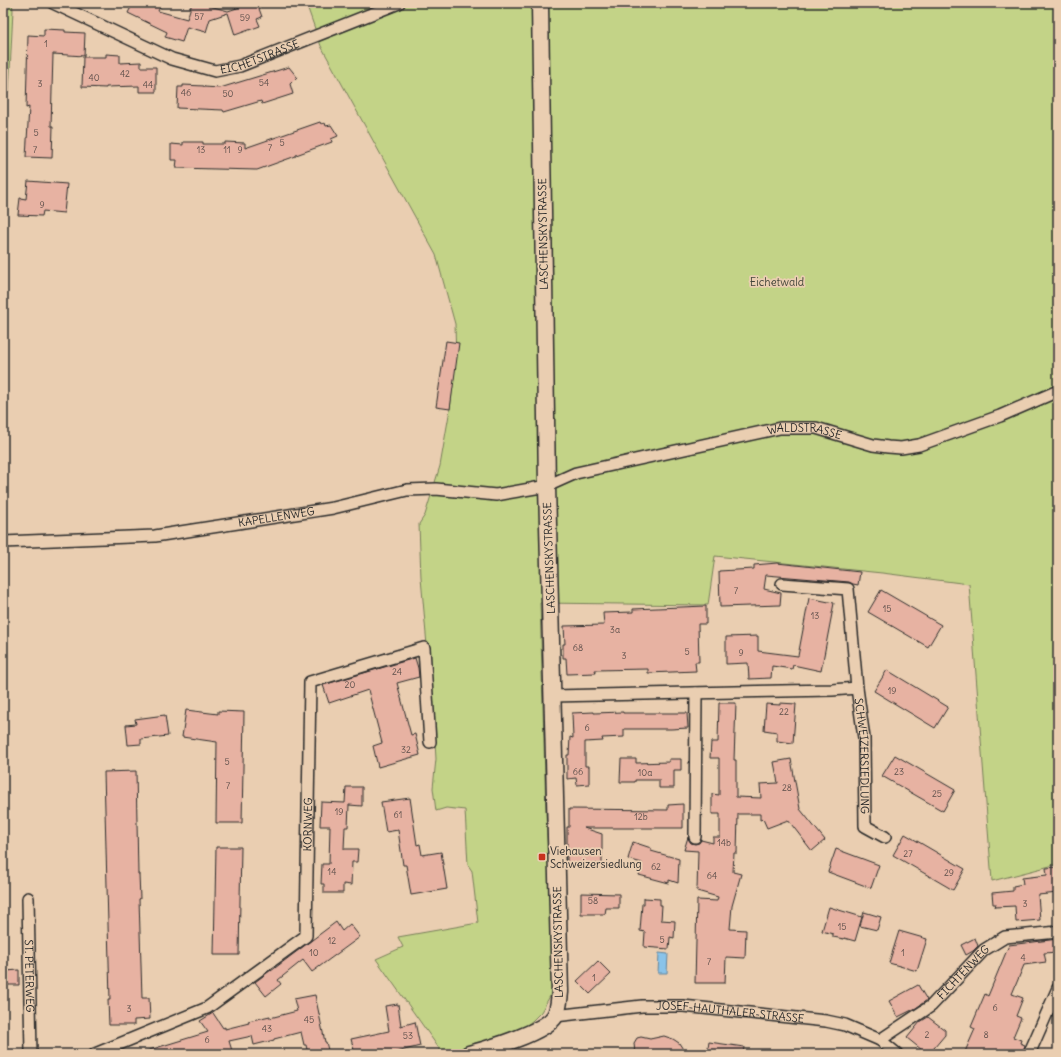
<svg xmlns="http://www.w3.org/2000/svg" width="1061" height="1057" font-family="Delius,sans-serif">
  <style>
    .green { fill: #c3d387; stroke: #777f59 }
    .water { fill: #8ac3e9; stroke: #64869d }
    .building { fill: #e7b2a2; stroke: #2b2b2b }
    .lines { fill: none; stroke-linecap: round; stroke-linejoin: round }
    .street-casing { stroke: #2b2b2b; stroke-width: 14 }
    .secondary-casing { stroke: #2b2b2b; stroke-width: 19 }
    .street { stroke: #eaceb1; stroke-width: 11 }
    .secondary { stroke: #eaceb1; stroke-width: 16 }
    .poi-dot { fill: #c8321e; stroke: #eaceb1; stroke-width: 1.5 }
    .labels { text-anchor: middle; stroke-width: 3.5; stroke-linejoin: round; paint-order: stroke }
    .number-label { font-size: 9px; fill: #5a4d49 }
    .street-label { font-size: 11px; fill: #2b2b2b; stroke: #eaceb1 }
    .park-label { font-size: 11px; fill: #424439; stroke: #eaceb1 }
    .poi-label { font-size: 11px; fill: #2b2b2b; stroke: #eaceb1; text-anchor: start }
  </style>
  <rect width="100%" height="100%" fill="#eaceb1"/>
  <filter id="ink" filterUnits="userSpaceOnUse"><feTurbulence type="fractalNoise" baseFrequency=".025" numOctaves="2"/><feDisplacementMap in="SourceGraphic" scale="8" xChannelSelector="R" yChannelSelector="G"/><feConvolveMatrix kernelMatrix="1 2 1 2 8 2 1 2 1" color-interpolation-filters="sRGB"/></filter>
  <g filter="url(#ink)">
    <g class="green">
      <polygon points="3,3 12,3 13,10 9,92 3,92"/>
      <polygon points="306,3 1058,3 1058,864 992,881 969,584 882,573 715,556 708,605 540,603 546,814 554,976 550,996 541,1012 533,1020 525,1027 511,1034 448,1054 443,1054 376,959 403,947 398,937 478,923 472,871 468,865 465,810 446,808 436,811 433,788 436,759 434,724 421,578 419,524 425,515 440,466 450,409 456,360 455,324 436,255 321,46"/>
    </g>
    <polygon class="water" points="659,953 668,954 667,973 658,973"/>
    <g class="building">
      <polygon points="133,3 162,3 158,11 187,19 192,3 199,3 228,11 252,3 257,3 262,17 257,19 260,26 235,35 228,13 210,19 206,32 187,27 182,42 165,37 167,32 128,13"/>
      <polygon points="44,29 65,30 65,32 85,33 84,56 53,54 51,126 53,126 52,158 26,157 29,107 26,108 28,35 44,36"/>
      <polygon points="106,54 120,55 120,63 141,62 141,67 156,67 156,92 139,92 139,86 106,87 106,88 82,87 83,57 106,57"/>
      <polygon points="289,67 297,77 290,84 293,94 262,104 261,101 224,112 223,110 177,108 178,87 183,87 183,85 204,86 204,87 220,88"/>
      <polygon points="320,122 321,124 325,123 326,126 331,125 338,136 331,139 332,142 296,155 296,156 257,170 176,168 177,160 171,160 171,144 183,145 183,142 203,142 203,144 225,144 225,142 245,143 245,148"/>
      <polygon points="28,181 67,184 64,213 43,211 42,216 18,215 20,198 26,199"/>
      <polygon points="446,341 459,343 450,409 436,407"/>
      <polygon points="777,563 860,572 858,585 853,584 849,582 766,575 764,589 781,593 780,605 720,607 719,571 754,569 754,565"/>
      <polygon points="881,590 941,625 928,647 868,612"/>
      <polygon points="809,598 834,603 821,671 793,665 792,669 772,666 771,678 749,679 748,663 726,664 726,637 758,636 758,651 798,656"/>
      <polygon points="706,606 706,624 698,624 699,662 695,662 696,671 648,673 648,669 595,670 596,673 567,674 566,658 563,658 563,644 565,644 564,626 604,625 603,613 633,612 633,609"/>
      <polygon points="415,658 418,668 419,677 397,683 411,735 415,734 420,755 378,767 373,746 382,743 368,690 329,703 323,685"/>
      <polygon points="887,670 948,707 935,728 874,691"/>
      <polygon points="719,703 736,703 734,760 736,760 736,797 761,798 760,784 778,783 774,762 791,759 800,809 825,840 812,851 788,820 767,828 763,819 760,820 760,814 738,814 737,853 734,853 733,872 741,874 732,906 730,929 746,930 745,958 726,957 725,983 695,983 697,900 717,901 718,897 697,891 698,851 684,850 688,837 689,840 691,843 695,844 699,843 701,840 713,843 713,837 720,837 720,814 712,814 712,794 719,795 719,758 710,758 711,742 718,742"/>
      <polygon points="780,703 796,704 793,743 777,741 777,732 764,730 766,704 780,705"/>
      <polygon points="186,710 218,714 218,711 244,712 242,823 216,823 217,742 182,737"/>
      <polygon points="594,712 594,713 623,712 623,713 687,713 688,728 671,729 624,729 624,737 602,738 603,741 585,742 585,766 589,766 589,784 577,785 576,778 567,779 567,755 569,755 570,737 573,738 572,713"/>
      <polygon points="165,715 168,736 141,739 141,744 128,745 126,725 136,724 135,719"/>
      <polygon points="895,755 955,790 943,811 882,776"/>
      <polygon points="621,759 636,759 636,763 669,762 669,759 681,759 681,770 674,770 674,788 659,788 659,780 635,780 635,782 620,782"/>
      <polygon points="136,771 138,874 139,874 140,899 139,899 142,998 149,998 150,1019 134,1020 134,1025 109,1025 108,1000 110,1000 104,772"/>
      <polygon points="346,787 362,787 362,806 349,805 348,827 345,827 344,849 358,849 357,862 352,862 351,885 343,884 343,893 324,893 324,884 321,884 322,864 329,864 330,826 320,826 321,802 345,803"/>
      <polygon points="410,798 417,845 420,844 422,855 441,852 447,889 411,895 406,865 403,865 398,830 386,832 381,802"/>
      <polygon points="683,804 683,828 584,828 602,834 602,864 567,864 567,827 569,827 569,809 668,810 668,805"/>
      <polygon points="905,834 965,869 953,890 893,855"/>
      <polygon points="633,842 651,848 651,851 679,859 678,883 669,880 669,883 639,875 642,863 628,859"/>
      <polygon points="216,847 241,847 239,955 214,955"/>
      <polygon points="836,849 879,865 871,888 828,872"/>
      <polygon points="1058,867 1058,893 1038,895 1040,920 1016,922 1015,906 995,907 996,904 993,904 992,893 1013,891 1013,886 1023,884 1022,878 1047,875 1046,868"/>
      <polygon points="581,893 619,894 619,908 606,908 605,914 581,914"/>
      <polygon points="644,898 660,899 660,905 662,905 661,920 675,921 674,938 670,937 669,949 644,947 645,932 640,931 642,904 644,904"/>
      <polygon points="829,907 862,917 855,941 844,938 844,939 833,937 833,934 822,931"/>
      <polygon points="864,912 881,917 877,930 860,926"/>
      <polygon points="336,922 342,931 350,924 360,937 312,972 303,960 278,980 281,984 266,996 255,982 271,970 271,971 292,955"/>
      <polygon points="899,931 927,939 917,971 889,963"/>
      <polygon points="975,938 978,946 973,951 966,955 961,945"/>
      <polygon points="1058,939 1058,952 1044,953 1046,962 1024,965 1012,994 1023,998 1016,1016 1021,1018 1013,1037 1021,1040 1020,1043 1025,1045 1022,1054 964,1054 975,1029 971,1027 985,994 988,996 1009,945"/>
      <polygon points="598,961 611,974 590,994 577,981"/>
      <polygon points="19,970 19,985 6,985 6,971"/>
      <polygon points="918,985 927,1000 916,1008 898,1017 889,1001"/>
      <polygon points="315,995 325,1042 326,1042 329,1054 308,1054 306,1045 304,1045 301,1032 274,1039 274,1040 254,1045 252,1036 229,1041 233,1054 147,1054 146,1051 208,1032 200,1021 213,1013 223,1028 225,1027 225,1029 249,1023 248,1021 270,1016 270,1018 297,1011 294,999"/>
      <polygon points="398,1004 401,1026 415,1022 420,1046 389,1054 355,1054 351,1039 389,1031 385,1006"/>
      <polygon points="928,1017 945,1030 945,1035 929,1054 927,1054 907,1038 920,1022"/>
      <polygon points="664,1036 673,1039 679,1043 686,1054 635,1054 634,1043 637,1038 641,1037 650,1039"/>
      <polygon points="709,1042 744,1047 743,1054 707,1054"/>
    </g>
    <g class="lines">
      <g class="street-casing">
        <g id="street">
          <path id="s1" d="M53 3 172 59 215 71 240 66 399 3"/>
          <path id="s2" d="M3 542 155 536 333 508 407 490 436 489 496 495 547 486 576 473 780 428H816L873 445 888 447 901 448 919 445 1000 416 1058 391"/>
          <path id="s3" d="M782 584 848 589 857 688 864 738 865 826 885 837"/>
          <polyline points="553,696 832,690 857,688"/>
          <polyline points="695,837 696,693"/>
          <path id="s4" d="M28 898 31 1054"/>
          <path id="s5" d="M555 1016 642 1006H683L826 1021 845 1025 880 1040 897 1054"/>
          <path id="s6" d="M880 1040 931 1006 984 950 1005 937 1058 932"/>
          <path id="s7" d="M95 1054 207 1008 306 936 310 682 424 648 430 742"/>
          <polyline points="1029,1054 1058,988"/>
        </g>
      </g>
      <g class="secondary-casing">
        <path id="secondary" d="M469 1054C488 1049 546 1032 555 1016 559 1009 559 1000 560 992L547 486 540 3"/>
      </g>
      <use href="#street" class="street"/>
      <use href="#secondary" class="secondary"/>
    </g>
  </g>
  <rect class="poi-dot" x="538" y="853" width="8" height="8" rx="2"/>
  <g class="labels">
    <g class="number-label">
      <text x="199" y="20">57</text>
      <text x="245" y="21">59</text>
      <text x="46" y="47">1</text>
      <text x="125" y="77">42</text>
      <text x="94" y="81">40</text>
      <text x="264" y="86">54</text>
      <text x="40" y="87">3</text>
      <text x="148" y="88">44</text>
      <text x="186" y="96">46</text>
      <text x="228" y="97">50</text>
      <text x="36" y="136">5</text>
      <text x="282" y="146">5</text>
      <text x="270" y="151">7</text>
      <text x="35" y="153">7</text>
      <text x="201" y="153">13</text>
      <text x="227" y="153">11</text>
      <text x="240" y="153">9</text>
      <text x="42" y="208">9</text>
      <text x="736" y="594">7</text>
      <text x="887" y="612">15</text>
      <text x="815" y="619">13</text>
      <text x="615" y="633">3a</text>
      <text x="578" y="651">68</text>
      <text x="687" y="655">5</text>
      <text x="741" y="656">9</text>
      <text x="624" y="659">3</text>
      <text x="397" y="675">24</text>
      <text x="350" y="688">20</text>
      <text x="892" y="694">19</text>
      <text x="784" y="715">22</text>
      <text x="587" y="731">6</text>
      <text x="406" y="753">32</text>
      <text x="227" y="765">5</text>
      <text x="578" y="775">66</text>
      <text x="899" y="775">23</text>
      <text x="645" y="776">10a</text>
      <text x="228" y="789">7</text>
      <text x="787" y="791">28</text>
      <text x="937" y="797">25</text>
      <text x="339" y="815">19</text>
      <text x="398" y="818">61</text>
      <text x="641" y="820">12b</text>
      <text x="724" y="846">14b</text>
      <text x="908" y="857">27</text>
      <text x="656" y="870">62</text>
      <text x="332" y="875">14</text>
      <text x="949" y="876">29</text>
      <text x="712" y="879">64</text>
      <text x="593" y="904">58</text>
      <text x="1025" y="907">3</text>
      <text x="842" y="930">15</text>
      <text x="662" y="943">5</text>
      <text x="332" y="944">12</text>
      <text x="314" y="956">10</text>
      <text x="903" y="956">1</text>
      <text x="1023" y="961">4</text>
      <text x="709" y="965">7</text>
      <text x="594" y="981">1</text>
      <text x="995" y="1011">6</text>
      <text x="129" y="1012">3</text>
      <text x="309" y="1023">45</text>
      <text x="267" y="1032">43</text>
      <text x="927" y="1038">2</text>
      <text x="986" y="1038">8</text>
      <text x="408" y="1039">53</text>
      <text x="207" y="1043">6</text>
    </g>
    <g class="street-label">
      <text dy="4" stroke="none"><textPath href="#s1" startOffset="223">EICHETSTRASSE</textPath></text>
      <text transform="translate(543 234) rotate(-91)" y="4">LASCHENSKYSTRASSE</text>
      <text dy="4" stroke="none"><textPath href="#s2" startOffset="815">WALDSTRASSE</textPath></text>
      <text dy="4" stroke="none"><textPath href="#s2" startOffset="275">KAPELLENWEG</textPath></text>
      <text transform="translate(549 558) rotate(-92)" y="4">LASCHENSKYSTRASSE</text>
      <text dy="4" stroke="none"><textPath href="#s3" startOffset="234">SCHWEIZERSIEDLUNG</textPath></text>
      <text dy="4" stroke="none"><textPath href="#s7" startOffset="355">KORNWEG</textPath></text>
      <text transform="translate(558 942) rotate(-91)" y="4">LASCHENSKYSTRASSE</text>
      <text dy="4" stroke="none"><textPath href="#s6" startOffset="108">FICHTENWEG</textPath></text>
      <text dy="4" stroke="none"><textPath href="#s4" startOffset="78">ST. PETERWEG</textPath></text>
      <text dy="4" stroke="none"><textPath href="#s5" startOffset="176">JOSEF-HAUTHALER-STRASSE</textPath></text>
    </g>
    <g class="park-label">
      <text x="777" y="286">Eichetwald</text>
    </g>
    <g class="poi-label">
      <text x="550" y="855">Viehausen<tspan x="550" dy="13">Schweizersiedlung</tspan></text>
    </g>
  </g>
  <rect width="1061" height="1057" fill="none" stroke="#eaceb1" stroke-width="16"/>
  <rect x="8" y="8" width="1045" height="1041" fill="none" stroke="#2b2b2b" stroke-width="1.5" filter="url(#ink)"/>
</svg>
